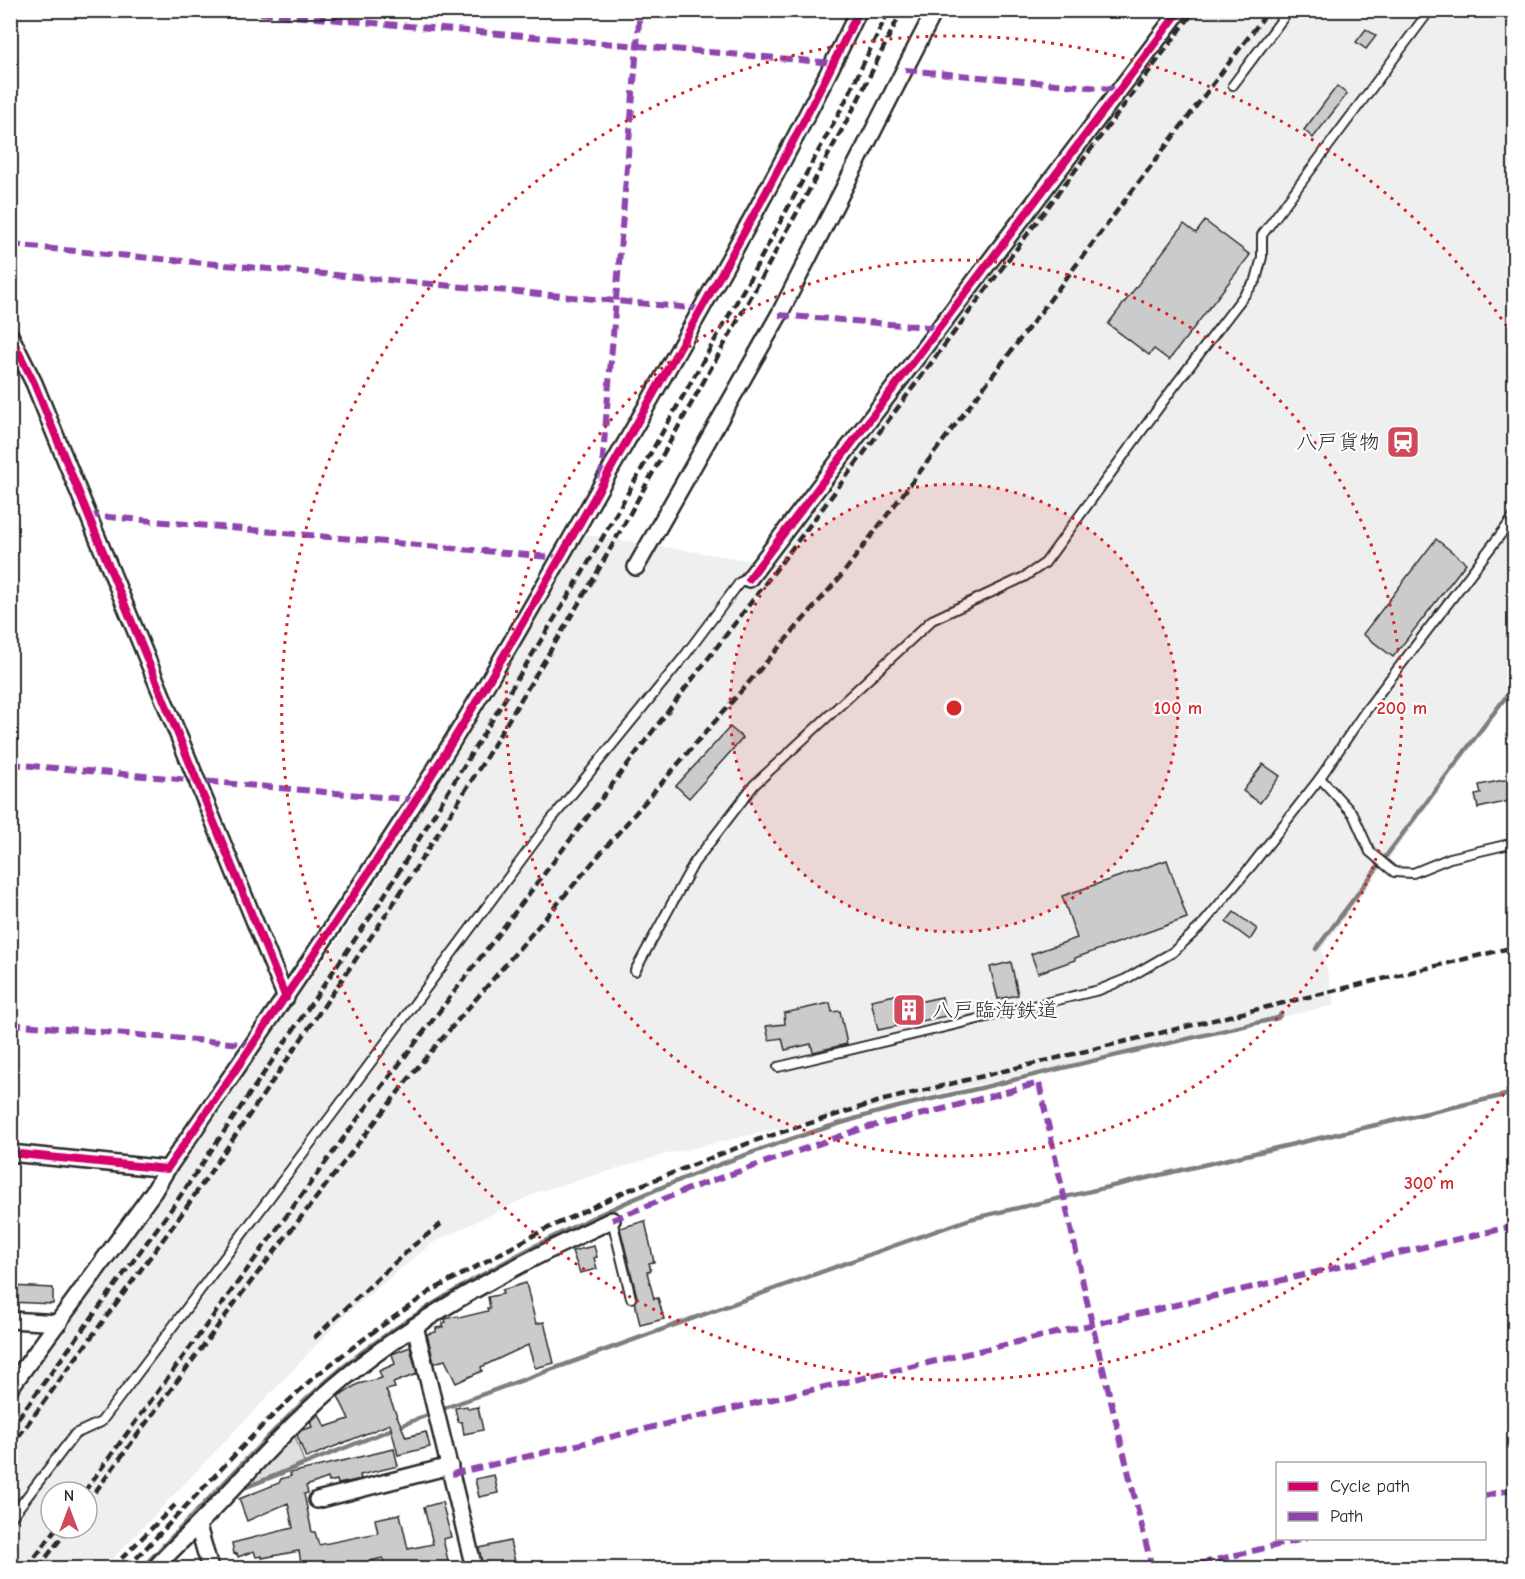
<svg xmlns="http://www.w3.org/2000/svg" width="1525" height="1579" font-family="'Comic Neue','Klee One',sans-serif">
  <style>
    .built { fill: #efefef; fill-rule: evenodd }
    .green { fill: #e0e0e0; stroke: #868686; stroke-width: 1.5 }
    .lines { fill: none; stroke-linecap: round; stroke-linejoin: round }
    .stream { stroke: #7e7e7e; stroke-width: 4.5 }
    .building { fill: #cbcbcb; stroke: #2b2b2b; stroke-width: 1.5 }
    .service-casing { stroke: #2b2b2b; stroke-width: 12 }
    .minor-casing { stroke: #2b2b2b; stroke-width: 20 }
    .service { stroke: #fff; stroke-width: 8 }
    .minor { stroke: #fff; stroke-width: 15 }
    .rail { stroke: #2b2b2b; stroke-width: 4.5; stroke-dasharray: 9 4.5; stroke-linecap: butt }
    .quiet { stroke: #8e44ad; stroke-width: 6; stroke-dasharray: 12 6; stroke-linecap: butt }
    .cycleway-casing { stroke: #fff; stroke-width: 11 }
    .cycleway { stroke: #d6006c; stroke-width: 8 }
    .ring { fill: none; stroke: #d62828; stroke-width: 3; stroke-dasharray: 3 6 }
    .labels { text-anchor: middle; stroke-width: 4.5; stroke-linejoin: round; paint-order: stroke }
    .poi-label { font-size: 21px; fill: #2b2b2b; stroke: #fff; text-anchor: end }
    .centre { fill: #d62828; stroke: #fff; stroke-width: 3 }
    .ring-label { font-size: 18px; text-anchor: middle; font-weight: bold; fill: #d62828; stroke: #fff; stroke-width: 4.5; stroke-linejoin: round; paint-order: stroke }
  </style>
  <rect width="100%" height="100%" fill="#fff"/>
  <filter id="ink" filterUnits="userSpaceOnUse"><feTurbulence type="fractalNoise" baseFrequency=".0167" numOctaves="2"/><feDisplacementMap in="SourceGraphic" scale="12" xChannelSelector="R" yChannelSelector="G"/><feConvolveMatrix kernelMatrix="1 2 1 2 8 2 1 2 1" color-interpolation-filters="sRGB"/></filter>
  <g filter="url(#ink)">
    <path class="built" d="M1191 11H1514V690L1322 949 1335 1005 666 1154 538 1192 434 1242 349 1311 104 1568H11V1405L358 912 493 696 581 534 775 564ZM51 1492H87V1528H51Z"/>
    <polygon class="green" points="294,1433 304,1462 244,1487"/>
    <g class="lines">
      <g class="stream">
        <polyline points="1316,949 1514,686"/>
        <polyline points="239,1490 445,1408 896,1245 970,1219 1514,1093"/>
        <polyline points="203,1505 214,1500"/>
        <path d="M142 1568C175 1534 208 1500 241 1465 284 1420 328 1375 380 1339 525 1238 693 1167 861 1117 901 1105 941 1097 981 1088 1080 1063 1179 1041 1278 1018L1281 1014"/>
      </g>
    </g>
    <g class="building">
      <polygon points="1366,29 1376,36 1366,49 1356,42"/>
      <polygon points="1337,86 1347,94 1313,138 1304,130"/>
      <polygon points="1205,221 1250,255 1169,360 1154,349 1149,355 1108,324 1184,224 1196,233"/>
      <polygon points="1436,539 1466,563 1393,657 1363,634"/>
      <polygon points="730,727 743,738 689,798 676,786"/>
      <polygon points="1263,764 1280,776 1260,803 1243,791"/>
      <polygon points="1509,779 1514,800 1478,808 1475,795 1481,794 1479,785"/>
      <polygon points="1167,860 1187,918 1075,958 1075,960 1038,973 1031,954 1077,938 1062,896"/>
      <polygon points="1234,912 1257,929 1250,940 1226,922"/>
      <polygon points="1011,962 1018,995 998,999 990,967"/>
      <polygon points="905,993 908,1004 942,997 946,1016 878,1030 871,1000"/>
      <polygon points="830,1003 832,1012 840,1011 847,1044 813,1052 811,1044 785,1050 782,1038 769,1040 766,1026 785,1024 784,1013"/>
      <polygon points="645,1221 654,1262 649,1263 651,1271 647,1272 654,1299 658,1298 664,1319 640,1325 635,1302 637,1297 620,1228"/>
      <polygon points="594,1246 597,1257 594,1258 597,1269 580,1273 572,1251"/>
      <polygon points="526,1283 536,1324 544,1322 554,1363 535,1368 528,1345 481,1367 482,1371 456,1383 445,1360 434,1363 427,1334 436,1332 436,1328 443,1327 443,1323 446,1322 445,1319 458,1316 459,1318 488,1311 487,1308 490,1308 488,1297 503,1294 502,1290"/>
      <polygon points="10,1286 53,1288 53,1304 10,1302"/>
      <polygon points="410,1347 417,1374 393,1383 395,1388 386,1390 406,1437 426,1432 430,1447 398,1455 390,1424 306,1458 297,1435 302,1430 312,1427 310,1422 319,1414 325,1427 349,1419 338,1396 358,1384 382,1378 379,1371 395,1364 392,1354"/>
      <polygon points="467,1406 468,1409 478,1407 483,1430 464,1434 462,1422 458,1422 455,1408"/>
      <polygon points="394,1449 398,1466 360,1475 361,1479 338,1484 337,1480 329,1482 328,1478 306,1486 308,1493 304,1494 312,1532 315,1532 319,1545 378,1533 375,1519 400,1514 408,1549 433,1544 424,1507 442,1502 451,1537 443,1539 450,1569 385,1569 383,1558 336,1569 302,1569 299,1551 262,1558 262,1556 256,1557 254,1551 238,1557 237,1553 234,1554 232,1543 293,1528 288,1503 247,1521 239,1499 279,1483 281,1479 291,1476 290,1473"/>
      <polygon points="494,1475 498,1493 479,1497 475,1479"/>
      <polygon points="510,1541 516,1566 505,1569 483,1569 479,1548"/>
    </g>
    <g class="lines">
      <g class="service-casing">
        <g id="service">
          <polyline points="1233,85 1289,10"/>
          <polyline points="1320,778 1353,814 1370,852 1394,872 1413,873 1450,858 1514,843"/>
          <polyline points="635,971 694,863 754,785 932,620 1024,577 1045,563 1176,384 1256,280 1262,257 1262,235 1430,10"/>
          <polyline points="778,1067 1099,990 1126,979 1173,952 1201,926 1252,865 1320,778 1364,713 1514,517"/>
          <polyline points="612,1220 631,1298"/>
          <polyline points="10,1519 75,1434 101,1422 334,1112 551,820 683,658 740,582 749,579"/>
        </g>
      </g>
      <g class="minor-casing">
        <g id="minor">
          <polyline points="10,335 34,383 286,998"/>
          <polyline points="636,567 779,315 935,10"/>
          <polyline points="749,579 1180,10"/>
          <path d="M10 1153 167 1169C251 1048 334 927 414 803 493 679 564 550 637 423 714 287 792 151 859 10"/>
          <polyline points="10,1320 59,1323"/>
          <polyline points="415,1326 474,1568"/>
          <polyline points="10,1388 154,1191 167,1169"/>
          <polyline points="317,1500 450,1466"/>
          <polyline points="198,1526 210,1568"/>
          <path d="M155 1568C174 1547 196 1528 215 1507 258 1462 299 1415 347 1376 427 1311 519 1263 612 1220"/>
        </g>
      </g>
      <use href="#service" class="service"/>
      <use href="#minor" class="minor"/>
      <g class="rail">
        <polyline points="314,1338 414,1245 441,1224"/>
        <polyline points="10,1429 172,1208 379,904 583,572 749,280 847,98 889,10"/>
        <polyline points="10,1448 181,1215 388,912 482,764 594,578 758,284 856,104 902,10"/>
        <polyline points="84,1492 359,1117 825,505 1195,10"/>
        <polyline points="87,1503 243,1292 417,1068 606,847 841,576 1269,10"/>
        <polyline points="27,1568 57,1528"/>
        <polyline points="38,1568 69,1528"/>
        <polyline points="112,1568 175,1505"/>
        <polyline points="127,1568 265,1423 314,1377 369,1335 431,1291 542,1231 626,1191 757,1140 880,1101 1514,947"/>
      </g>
      <g class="quiet">
        <polyline points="224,10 834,63"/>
        <polyline points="10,18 11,10"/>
        <polyline points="905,70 1121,90"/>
        <polyline points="10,245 702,309"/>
        <polyline points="779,315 940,328"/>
        <polyline points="601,480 640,10"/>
        <polyline points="87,515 561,558"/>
        <polyline points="10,764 415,800"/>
        <polyline points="10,1024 253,1045"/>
        <polyline points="612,1220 691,1188 864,1128 932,1112 1039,1083 1092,1324 1152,1568"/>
        <polyline points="452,1474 1514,1226"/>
        <polyline points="1484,1496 1514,1489"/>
        <polyline points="1182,1568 1307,1538"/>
      </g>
      <g class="cycleway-casing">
        <g id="cycleway">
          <polyline points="10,335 34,383 286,998"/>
          <polyline points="749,579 1180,10"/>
          <path d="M10 1153 167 1169C251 1048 334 927 414 803 493 679 564 550 637 423 714 287 792 151 859 10"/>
        </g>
      </g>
      <use href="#cycleway" class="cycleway"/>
    </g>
  </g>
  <circle cx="954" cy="708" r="224" fill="#d62828" fill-opacity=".12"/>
  <g class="ring">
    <circle cx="954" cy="708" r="224"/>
    <circle cx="954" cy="708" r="448"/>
    <path d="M1514 1079A672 672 0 1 1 1514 337"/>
  </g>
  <defs>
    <g id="station-square" transform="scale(1.725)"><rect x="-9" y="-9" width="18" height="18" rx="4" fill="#d1495b" stroke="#fff"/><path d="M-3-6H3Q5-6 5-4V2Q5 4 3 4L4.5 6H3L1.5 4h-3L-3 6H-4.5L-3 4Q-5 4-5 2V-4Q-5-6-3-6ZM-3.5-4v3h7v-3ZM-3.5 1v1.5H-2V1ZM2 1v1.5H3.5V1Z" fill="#fff"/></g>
    <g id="building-square" transform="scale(1.725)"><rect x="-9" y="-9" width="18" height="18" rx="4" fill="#d1495b" stroke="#fff"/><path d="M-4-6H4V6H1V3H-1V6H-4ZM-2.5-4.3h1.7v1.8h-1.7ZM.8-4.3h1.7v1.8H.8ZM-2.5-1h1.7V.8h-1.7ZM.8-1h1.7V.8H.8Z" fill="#fff"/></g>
  </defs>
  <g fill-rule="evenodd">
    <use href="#station-square" x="1403" y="442"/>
    <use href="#building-square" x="909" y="1010"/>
  </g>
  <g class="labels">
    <g class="poi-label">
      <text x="1380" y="449">八戸貨物</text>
      <text x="932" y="1017" text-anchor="start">八戸臨海鉄道</text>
    </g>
  </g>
  <circle cx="954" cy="708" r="9" class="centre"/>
  <g class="ring-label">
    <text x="1178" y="714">100 m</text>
    <text x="1402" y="714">200 m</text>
    <text x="1429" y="1189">300 m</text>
  </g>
  <rect width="1525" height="1579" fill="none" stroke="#fff" stroke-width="36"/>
  <rect x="18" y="18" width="1489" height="1543" fill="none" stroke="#2b2b2b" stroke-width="2" filter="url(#ink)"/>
  <rect x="1276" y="1462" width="210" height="78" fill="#ffffff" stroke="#aaaaaa" stroke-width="1.5"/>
  <rect x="1288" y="1482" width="30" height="9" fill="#d6006c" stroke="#aaaaaa" stroke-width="1.5"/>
  <text x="1330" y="1492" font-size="18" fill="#2b2b2b">Cycle path</text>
  <rect x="1288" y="1512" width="30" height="9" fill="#8e44ad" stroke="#aaaaaa" stroke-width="1.5"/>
  <text x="1330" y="1522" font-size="18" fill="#2b2b2b">Path</text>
  <g transform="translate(69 1510)"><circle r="28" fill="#ffffff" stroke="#aaaaaa" stroke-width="1.5"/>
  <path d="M0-4.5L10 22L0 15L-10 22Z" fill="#d1495b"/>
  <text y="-9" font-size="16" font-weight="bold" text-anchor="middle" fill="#2b2b2b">N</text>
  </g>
</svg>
